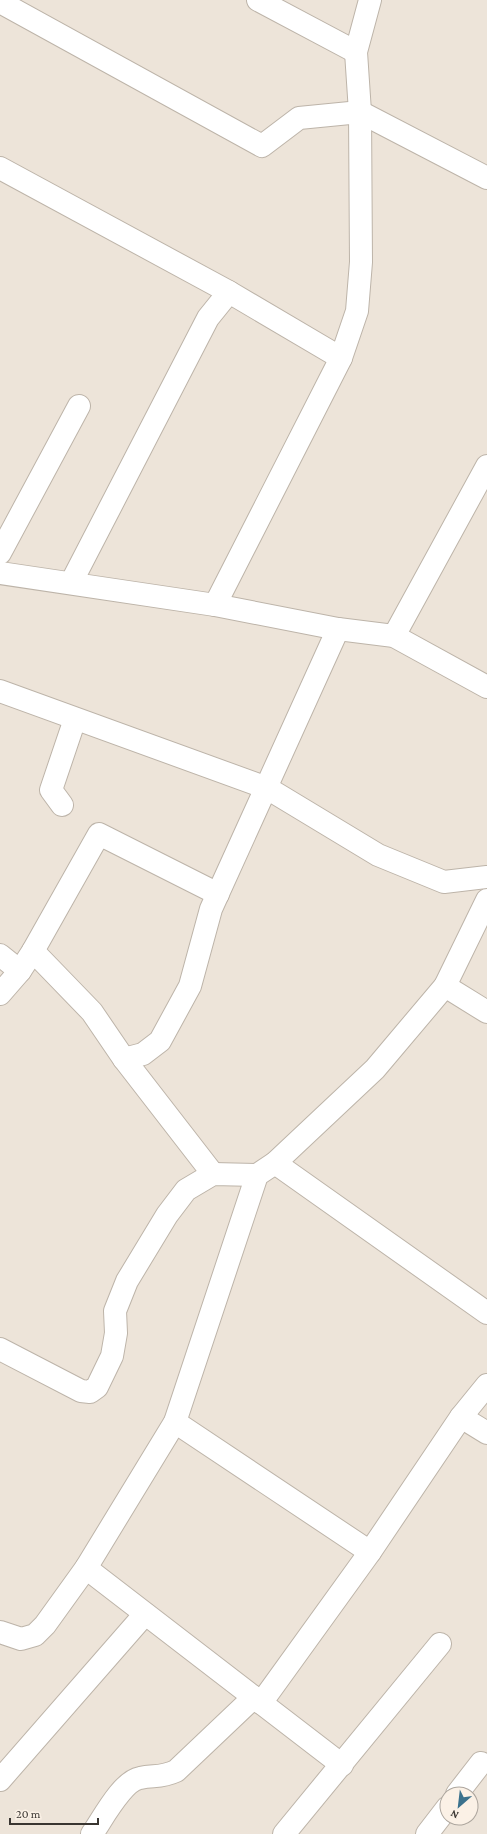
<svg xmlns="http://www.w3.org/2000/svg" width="487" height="1834" font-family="'Crimson Pro',serif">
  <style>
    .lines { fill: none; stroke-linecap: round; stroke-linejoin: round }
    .minor-casing { stroke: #bdb4a9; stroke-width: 24 }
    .tertiary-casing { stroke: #bdb4a9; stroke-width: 24 }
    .minor { stroke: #fff; stroke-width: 22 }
    .tertiary { stroke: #fff; stroke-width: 22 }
  </style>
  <rect width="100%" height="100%" fill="#ede4d9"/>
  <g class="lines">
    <g class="minor-casing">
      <g id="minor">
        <polyline points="258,0 356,52"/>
        <polyline points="0,2 262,146 299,118 360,112 487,178"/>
        <polyline points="0,168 229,292 341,358"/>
        <polyline points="0,553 79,406"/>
        <polyline points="71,583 208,318 229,292"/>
        <polyline points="394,636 487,466"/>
        <polyline points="0,691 267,788 378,855 444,882 487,877"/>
        <polyline points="62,805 51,790 75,719"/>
        <polyline points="33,951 99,834 218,894"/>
        <polyline points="0,955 20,971"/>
        <polyline points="445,986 487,1012"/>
        <polyline points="0,994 20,971 33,951 92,1012 124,1059 213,1174"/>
        <polyline points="124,1059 143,1054 160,1041 190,986 211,909 338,629"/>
        <polyline points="275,1163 487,1313"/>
        <polyline points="0,1349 81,1391 90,1392 97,1387 112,1356 116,1333 115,1311 127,1281 167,1215 186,1190 213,1174 257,1175"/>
        <polyline points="461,1417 487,1433"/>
        <polyline points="175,1422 370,1552"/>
        <polyline points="86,1568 342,1765"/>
        <polyline points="0,1632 21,1639 35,1635 45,1625 86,1568 175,1422 257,1175 275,1163 375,1069 445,986 487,900"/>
        <polyline points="261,1703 370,1552 461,1417 487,1385"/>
        <polyline points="0,1780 145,1614"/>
        <polyline points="457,1794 481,1763"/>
        <path d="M92 1834C102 1820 122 1781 140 1778 154 1775 161 1778 176 1771L254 1697"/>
        <polyline points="284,1834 440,1644"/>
        <polyline points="427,1834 447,1808"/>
      </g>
    </g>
    <g class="tertiary-casing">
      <g id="tertiary">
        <polyline points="0,573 215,605 338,629 394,636 487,687"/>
        <polyline points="215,605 341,358 357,311 361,262 360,112 356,52 370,0"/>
      </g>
    </g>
    <use href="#minor" class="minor"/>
    <use href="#tertiary" class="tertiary"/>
  </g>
  <g transform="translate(459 1806) rotate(208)"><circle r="19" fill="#fbf1e6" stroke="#ada69e"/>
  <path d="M0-3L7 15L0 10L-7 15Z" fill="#3b728d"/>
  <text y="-6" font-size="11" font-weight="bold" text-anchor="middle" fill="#393531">N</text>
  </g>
  <path d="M10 1818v6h88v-6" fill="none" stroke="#393531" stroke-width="2"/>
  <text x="16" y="1818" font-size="12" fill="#393531" stroke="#fbf1e6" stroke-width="3" paint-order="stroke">20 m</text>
</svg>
